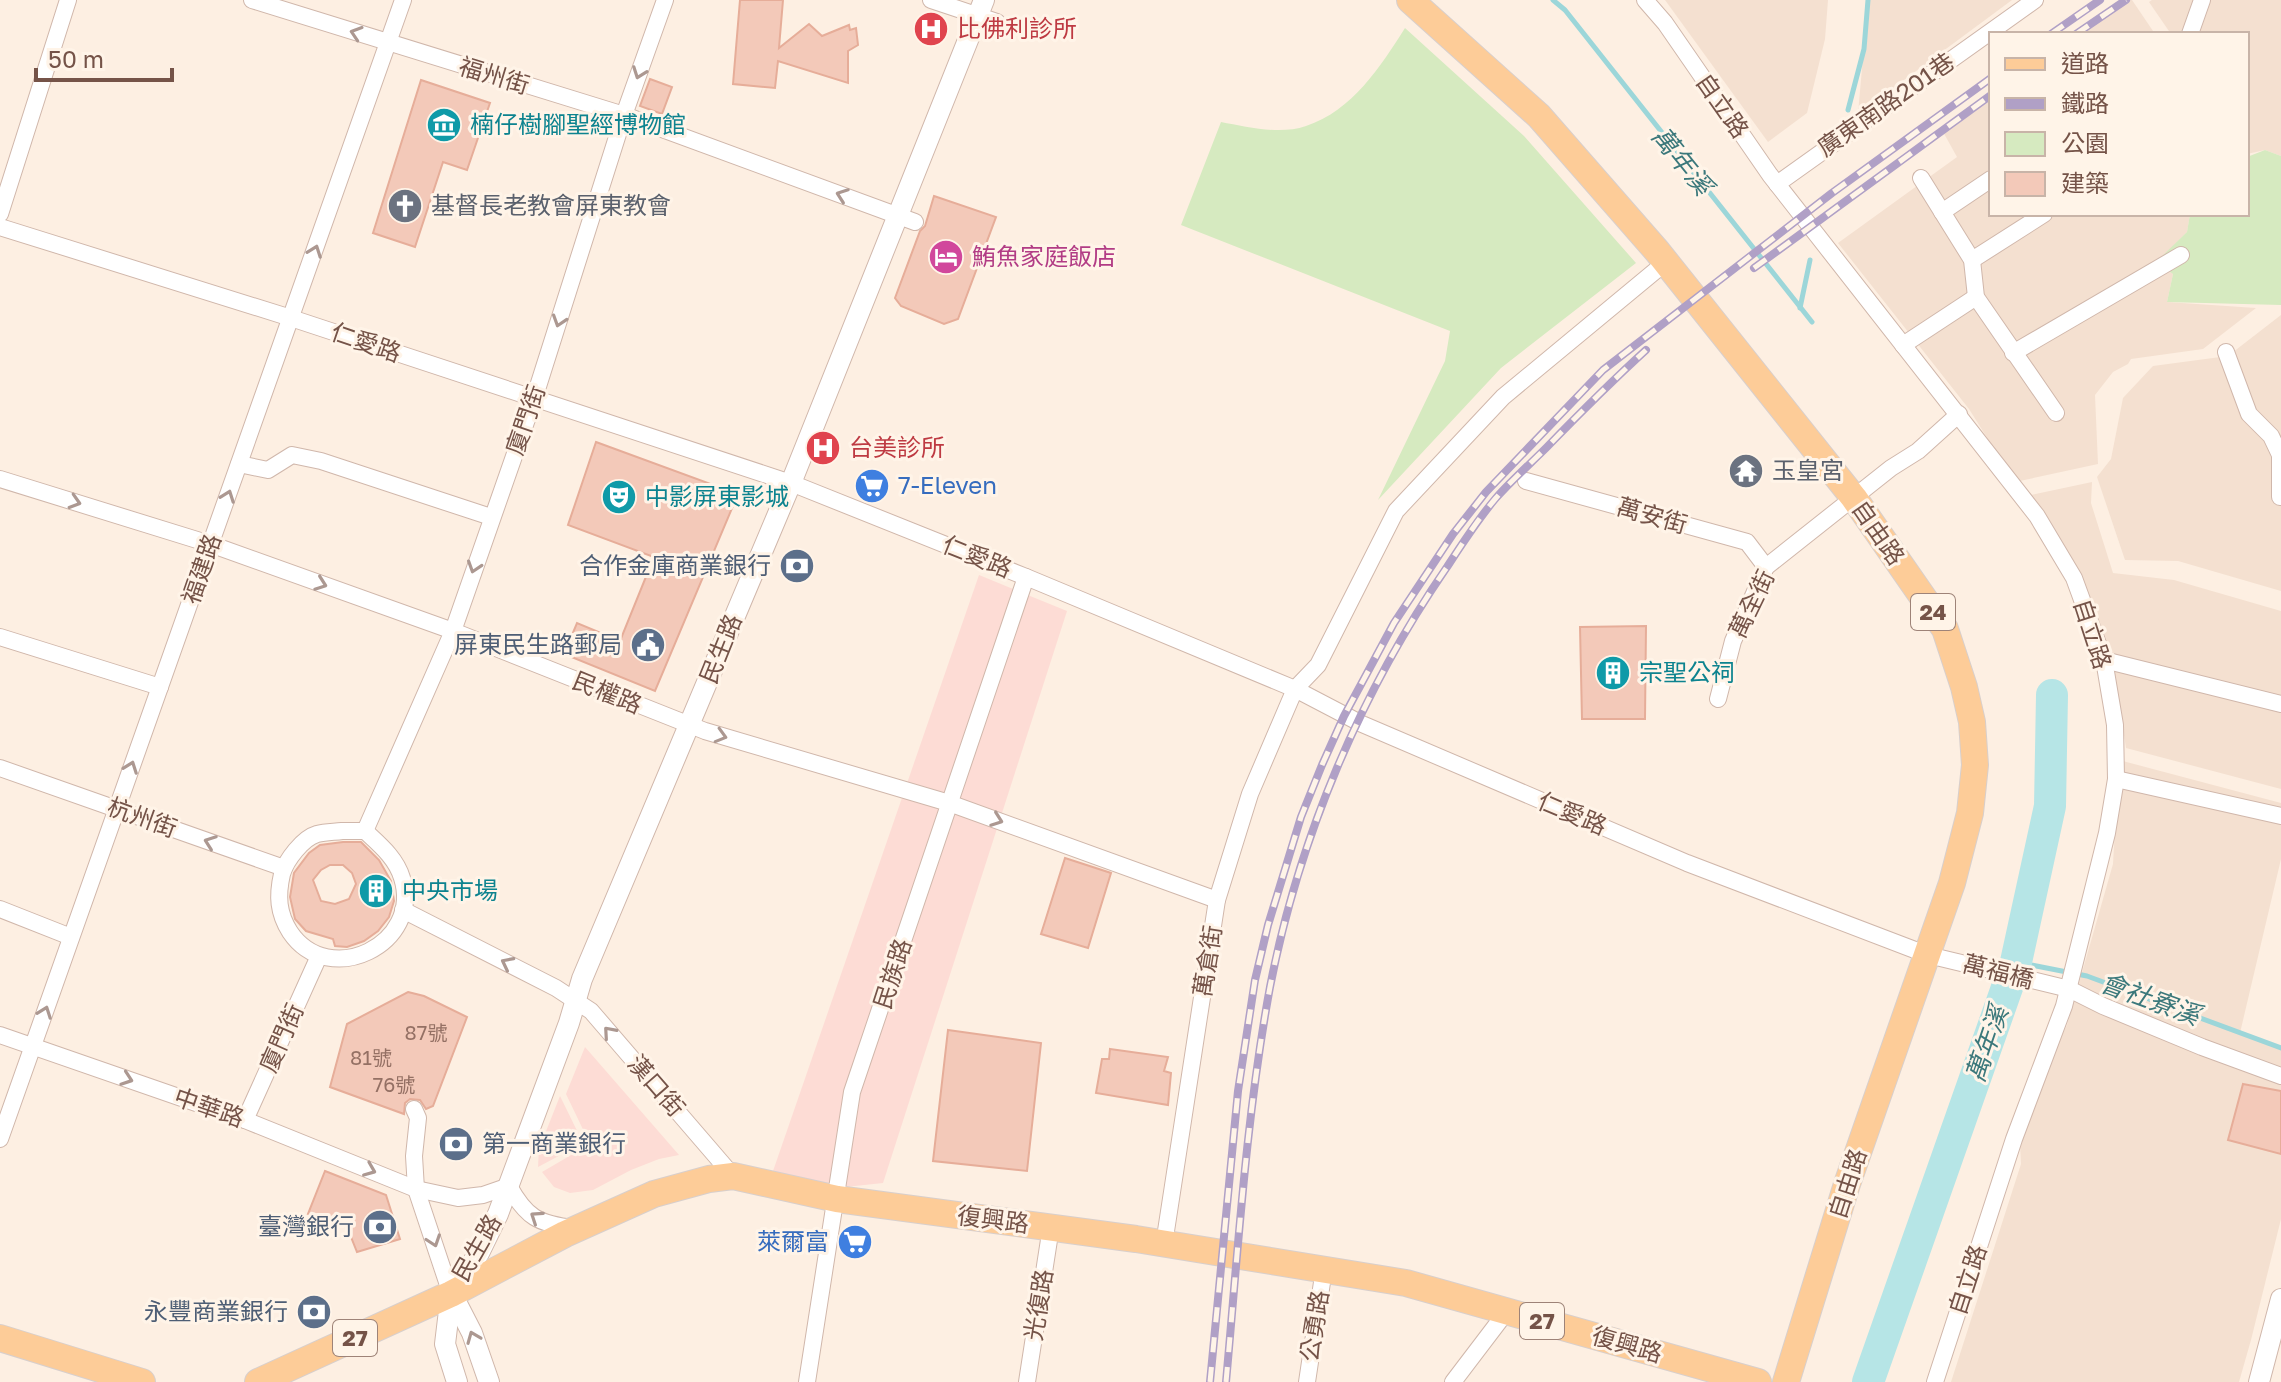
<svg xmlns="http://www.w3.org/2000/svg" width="2281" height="1382" font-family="'Golos Text','Noto Sans TC',sans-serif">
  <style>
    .residential { fill: #f4e0d0 }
    .commercial { fill: #fddcd5 }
    .green { fill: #d6eac0 }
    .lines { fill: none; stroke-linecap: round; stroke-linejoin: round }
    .stream { stroke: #9cd6d9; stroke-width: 5 }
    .river { stroke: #b6e5e6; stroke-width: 32 }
    .building { fill: #f3c9b9; stroke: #e6ad99; stroke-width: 2; fill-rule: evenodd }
    .minor-casing { stroke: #d0b7ab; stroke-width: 18 }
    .tertiary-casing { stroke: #d0b7ab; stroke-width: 22 }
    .primary-casing { stroke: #d8cfcc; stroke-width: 28 }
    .minor { stroke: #fff; stroke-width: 16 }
    .tertiary { stroke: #fff; stroke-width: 20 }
    .primary { stroke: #fdcc98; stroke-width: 26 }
    .rail-casing { stroke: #b0a0c6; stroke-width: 8 }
    .rail { stroke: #fff4e8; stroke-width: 5; stroke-dasharray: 15; stroke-linecap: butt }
    .oneway { stroke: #ac9891 }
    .labels { text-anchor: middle; stroke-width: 6; stroke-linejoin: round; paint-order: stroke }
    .number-label { font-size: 20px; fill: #947064 }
    .shield { fill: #fff4e8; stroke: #9e8378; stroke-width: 2 }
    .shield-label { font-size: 22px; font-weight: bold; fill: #755348 }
    .health-label { font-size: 24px; fill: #be3a42; stroke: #fff4e8; text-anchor: start }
    .street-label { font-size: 24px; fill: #755348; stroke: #fff4e8 }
    .culture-label { font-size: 24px; fill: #0d838f; stroke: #fff4e8; text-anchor: start }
    .worship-label { font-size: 24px; fill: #5b616d; stroke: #fff4e8; text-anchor: start }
    .hotel-label { font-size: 24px; fill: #b23c85; stroke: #fff4e8; text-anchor: start }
    .shop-label { font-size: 24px; fill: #366cbe; stroke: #fff4e8; text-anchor: start }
    .service-label { font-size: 24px; fill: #4e5e75; stroke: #fff4e8; text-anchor: end }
    .water-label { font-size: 26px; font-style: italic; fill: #3b787b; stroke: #fff4e8 }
  </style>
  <rect width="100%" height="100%" fill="#fdefe2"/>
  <g class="residential">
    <polygon points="1665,0 1828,0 1825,39 1807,113 1768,142"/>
    <polygon points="1868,0 2012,0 1858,114"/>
    <polygon points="2126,0 2132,0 2155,34 2076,34"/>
    <polygon points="2152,0 2281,0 2281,156 2265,150 2247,154 2247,34 2171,34 2149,2"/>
    <polygon points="1991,95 1991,214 2190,214 2187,232 2157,262 2173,274 2167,302 2256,308 2203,349 2131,359 2128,364 2113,372 2095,395 2098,464 2015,482 1969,409 1838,243 1957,157 1942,130"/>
    <polygon points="2281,315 2281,591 2178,561 2125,560 2097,477 2111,459 2123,398 2153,366 2228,356"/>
    <polygon points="2092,482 2091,503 2113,573 2174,580 2281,611 2281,789 2126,748 2112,657 2051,526 2031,495"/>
    <polygon points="2119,760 2281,803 2281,859 2240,1033 2281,1048 2281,1219 2251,1340 2239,1382 1951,1382 2021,1164 2019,1124 2067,1025 2113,864"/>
  </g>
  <g class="commercial">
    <polygon points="979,575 1067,611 883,1183 836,1188 772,1174"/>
    <polygon points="585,1047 679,1155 659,1159 631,1170 593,1190 570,1193 554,1187 542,1172 590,1144 566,1094"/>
    <polygon points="560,1096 583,1143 538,1167 539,1149"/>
  </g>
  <g class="green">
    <path d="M1405 28 1524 136 1636 263 1501 368 1378 500 1445 361 1450 331 1181 225 1221 122C1247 127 1280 135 1306 126 1352 111 1381 66 1405 28Z"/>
    <polygon points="2265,150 2281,156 2281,305 2167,302 2173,274 2156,262 2187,232 2190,214 2247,214 2247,157"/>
  </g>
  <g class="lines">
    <g class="stream">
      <polyline points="1553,0 1565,10 1812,322"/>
      <polyline points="1848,110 1864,49 1868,0"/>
      <polyline points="1800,308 1810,260"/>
      <polyline points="2016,962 2087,976 2281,1048"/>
    </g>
    <polyline class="river" points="1868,1382 2016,962 2050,806 2052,695"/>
  </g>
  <g class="building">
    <polygon points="740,0 783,0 779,48 809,24 822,36 849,25 850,30 856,28 858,45 848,51 848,83 778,61 775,88 733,84"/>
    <polygon points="650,79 672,87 662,114 640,106"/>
    <polygon points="421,80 490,103 467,170 443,162 415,247 373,233"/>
    <polygon points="934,196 996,217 958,319 944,324 901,306 895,298 920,231 925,226"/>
    <polygon points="596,442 738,494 655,691 564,654 577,623 620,641 654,557 568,525"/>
    <polygon points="1646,626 1645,719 1582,719 1580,627"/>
    <path d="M343 842H361L379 860 391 881 394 901 389 917 378 931 364 941 347 947 335 946 333 939 306 931 295 919 290 897 294 873 309 853 320 845ZM330 865H343L352 873 356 884 349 899 335 904 321 901 313 880 321 870Z"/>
    <polygon points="1065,858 1111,873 1088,948 1041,934"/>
    <polygon points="408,992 424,996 467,1017 433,1106 426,1109 420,1100 410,1099 405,1103 404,1114 330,1087 347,1024"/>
    <polygon points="948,1030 1041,1043 1027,1171 933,1161"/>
    <polygon points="1110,1049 1168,1057 1164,1071 1171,1073 1168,1105 1096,1093 1102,1059 1109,1059"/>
    <polygon points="2243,1084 2281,1091 2281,1154 2228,1140"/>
    <polygon points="325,1171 386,1195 400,1239 357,1252 347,1227 308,1214"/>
  </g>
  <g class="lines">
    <g class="minor-casing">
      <g id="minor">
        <polyline points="252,0 624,115 915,222"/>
        <polyline points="931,0 997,22"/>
        <polyline points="1645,0 1665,23 1770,175 2037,516 2074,578 2104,660 2115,725 2116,779 2107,833 2064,1006 2014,1139 1935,1382"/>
        <polyline points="2190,34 2202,0"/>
        <polyline points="1921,178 1972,260 1976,297 2056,413"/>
        <polyline points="1777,184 2035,0"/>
        <polyline points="1942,212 1991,179"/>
        <polyline points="0,214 68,0"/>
        <polyline points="0,227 291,318 791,483 1026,577 1295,689 1362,724 1687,863 1928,955 2069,989 2103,1006 2202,1047 2281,1076"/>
        <polyline points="1972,260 2044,214"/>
        <polyline points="1903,345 1976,297"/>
        <polyline points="2226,352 2249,414 2271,436 2280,455 2280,497"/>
        <polyline points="2013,353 2181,255"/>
        <polyline points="239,464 268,470 292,455 321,461 491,517"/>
        <polyline points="0,479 210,544 453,631 705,731 949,803 1217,900"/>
        <polyline points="1526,481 1747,542 1766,567"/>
        <polyline points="0,637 160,687"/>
        <polyline points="2104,660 2281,704"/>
        <polyline points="1718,699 1733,641 1766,567 1891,468 1918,451 1959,414"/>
        <polyline points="0,768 284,868"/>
        <polyline points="2116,779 2281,816"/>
        <path d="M342 831H365C380 845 396 858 402 878 423 944 329 990 290 932 278 913 277 896 282 874 286 860 303 838 317 834 325 832 334 832 342 831Z"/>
        <polyline points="365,831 453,631 534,399 624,115 665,0"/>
        <polyline points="0,909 71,937"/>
        <polyline points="403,910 556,988 591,1011 733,1176"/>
        <path d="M0 1035 245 1120 416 1189 458 1198 483 1195 509 1186C526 1217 538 1224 574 1228"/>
        <polyline points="414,1109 418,1118 414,1156 416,1189 451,1294"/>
        <polyline points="245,1120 319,956"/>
        <polyline points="0,1139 403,0"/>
        <polyline points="1164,1244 1217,900 1250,794 1295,689 1318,665 1396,511 1503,397 1666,262"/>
        <polyline points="807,1382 852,1092 1026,577"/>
        <polyline points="1027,1382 1051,1227"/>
        <polyline points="1307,1382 1324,1269"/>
        <polyline points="1453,1382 1507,1311"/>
      </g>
    </g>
    <g class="tertiary-casing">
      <g id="tertiary">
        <polyline points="452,1294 472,1333 489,1382"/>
        <polyline points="457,1382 445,1344 451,1294 479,1253 498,1214 569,1023 582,979 791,483 984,0"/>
        <polyline points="2259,1382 2281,1299"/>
      </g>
    </g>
    <g class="primary-casing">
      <g id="primary">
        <polyline points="1410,0 1539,116 1657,251 1854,498 1945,629 1964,687 1972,722 1975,765 1970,813 1952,883 1847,1184 1786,1382"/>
        <polyline points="0,1338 142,1382"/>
        <polyline points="258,1382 451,1294 565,1234 654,1194 709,1179 733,1176 837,1199 1136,1239 1406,1283 1758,1382"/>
      </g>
    </g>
    <use href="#minor" class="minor"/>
    <use href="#tertiary" class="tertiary"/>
    <use href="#primary" class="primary"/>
    <g class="rail-casing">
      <g id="rail">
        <polyline points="2051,34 2100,0"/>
        <polyline points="2076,34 2126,0"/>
        <polyline points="1754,268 1991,95"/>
        <polyline points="1210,1382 1238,1091 1255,980 1268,925 1301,817 1322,765 1344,716 1394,623 1453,534 1486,492 1603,370 1832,193 1991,78"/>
        <path d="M1226 1382C1238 1250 1246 1117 1270 987 1299 837 1361 692 1447 567 1462 544 1478 519 1496 498 1512 480 1530 464 1547 447 1579 414 1612 381 1646 350"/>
      </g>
    </g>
    <use href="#rail" class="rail"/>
  </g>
  <defs><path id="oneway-chevron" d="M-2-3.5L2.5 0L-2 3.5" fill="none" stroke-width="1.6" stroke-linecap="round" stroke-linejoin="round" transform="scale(2)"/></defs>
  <g class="oneway">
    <use href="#oneway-chevron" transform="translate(356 33) rotate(-162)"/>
    <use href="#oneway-chevron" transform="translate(639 73) rotate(110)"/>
    <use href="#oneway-chevron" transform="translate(842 195) rotate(-160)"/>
    <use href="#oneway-chevron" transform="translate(315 251) rotate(-70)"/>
    <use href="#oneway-chevron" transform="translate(559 321) rotate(108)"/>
    <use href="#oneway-chevron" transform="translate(228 496) rotate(-70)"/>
    <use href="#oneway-chevron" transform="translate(75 502) rotate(17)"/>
    <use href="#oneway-chevron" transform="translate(474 567) rotate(108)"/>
    <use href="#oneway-chevron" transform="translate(321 584) rotate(20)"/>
    <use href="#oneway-chevron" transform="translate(721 736) rotate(16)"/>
    <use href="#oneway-chevron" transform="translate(131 767) rotate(-70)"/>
    <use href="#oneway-chevron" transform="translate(997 820) rotate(20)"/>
    <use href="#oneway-chevron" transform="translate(210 842) rotate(-160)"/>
    <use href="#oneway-chevron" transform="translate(507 963) rotate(-153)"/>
    <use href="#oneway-chevron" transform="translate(45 1012) rotate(-70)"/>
    <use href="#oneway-chevron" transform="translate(609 1032) rotate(-131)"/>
    <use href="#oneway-chevron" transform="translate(127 1079) rotate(19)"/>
    <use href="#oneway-chevron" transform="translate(370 1170) rotate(22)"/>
    <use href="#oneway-chevron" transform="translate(536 1217) rotate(-146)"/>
    <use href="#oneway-chevron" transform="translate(434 1241) rotate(71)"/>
    <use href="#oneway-chevron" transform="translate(473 1337) rotate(-112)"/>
  </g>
  <defs>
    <g id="hospital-disc" transform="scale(1.8)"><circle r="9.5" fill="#e0444e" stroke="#fff4e8"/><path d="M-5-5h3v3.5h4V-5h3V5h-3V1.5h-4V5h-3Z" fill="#fff"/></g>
    <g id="museum-disc" transform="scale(1.8)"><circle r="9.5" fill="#0f9aa8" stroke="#fff4e8"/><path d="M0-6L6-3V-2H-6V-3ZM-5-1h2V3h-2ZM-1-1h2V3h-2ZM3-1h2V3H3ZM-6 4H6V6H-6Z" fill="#fff"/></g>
    <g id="church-disc" transform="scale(1.8)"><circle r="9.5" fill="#6b7280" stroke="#fff4e8"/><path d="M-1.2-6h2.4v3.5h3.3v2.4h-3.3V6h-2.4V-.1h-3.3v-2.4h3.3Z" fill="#fff"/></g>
    <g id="hotel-disc" transform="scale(1.8)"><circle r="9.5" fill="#d1479c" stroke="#fff4e8"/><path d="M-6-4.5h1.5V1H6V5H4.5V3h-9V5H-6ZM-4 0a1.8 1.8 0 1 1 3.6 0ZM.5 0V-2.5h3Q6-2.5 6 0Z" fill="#fff"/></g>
    <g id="temple-disc" transform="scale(1.8)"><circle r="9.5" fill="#6b7280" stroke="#fff4e8"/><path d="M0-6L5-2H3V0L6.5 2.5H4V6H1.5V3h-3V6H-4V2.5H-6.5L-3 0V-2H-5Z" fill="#fff"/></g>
    <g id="supermarket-disc" transform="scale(1.8)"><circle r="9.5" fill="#3f7fe0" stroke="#fff4e8"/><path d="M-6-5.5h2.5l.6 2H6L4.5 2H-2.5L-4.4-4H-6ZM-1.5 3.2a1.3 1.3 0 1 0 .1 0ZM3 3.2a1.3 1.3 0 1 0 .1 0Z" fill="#fff"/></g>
    <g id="theatre-disc" transform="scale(1.8)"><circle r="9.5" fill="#0f9aa8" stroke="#fff4e8"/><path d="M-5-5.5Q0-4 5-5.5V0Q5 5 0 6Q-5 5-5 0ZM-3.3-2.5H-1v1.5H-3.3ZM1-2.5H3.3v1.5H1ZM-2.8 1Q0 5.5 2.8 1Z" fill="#fff"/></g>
    <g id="bank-disc" transform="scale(1.8)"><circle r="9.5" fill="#5c6f8a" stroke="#fff4e8"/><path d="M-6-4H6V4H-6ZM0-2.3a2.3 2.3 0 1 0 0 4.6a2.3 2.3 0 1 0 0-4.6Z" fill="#fff"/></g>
    <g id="civic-disc" transform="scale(1.8)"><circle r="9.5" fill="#5c6f8a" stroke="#fff4e8"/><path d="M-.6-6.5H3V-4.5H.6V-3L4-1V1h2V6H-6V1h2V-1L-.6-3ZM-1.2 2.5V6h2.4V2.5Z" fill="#fff"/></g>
    <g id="building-disc" transform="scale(1.8)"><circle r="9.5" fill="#0f9aa8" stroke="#fff4e8"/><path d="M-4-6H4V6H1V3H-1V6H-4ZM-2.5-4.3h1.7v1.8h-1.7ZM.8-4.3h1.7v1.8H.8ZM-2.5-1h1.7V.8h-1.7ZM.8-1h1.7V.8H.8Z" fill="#fff"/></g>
  </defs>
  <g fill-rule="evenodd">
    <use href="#hospital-disc" x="931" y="29"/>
    <use href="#museum-disc" x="444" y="125"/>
    <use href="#church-disc" x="405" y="206"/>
    <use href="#hotel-disc" x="946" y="257"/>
    <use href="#hospital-disc" x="823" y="448"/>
    <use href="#temple-disc" x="1746" y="471"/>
    <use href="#supermarket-disc" x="872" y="486"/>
    <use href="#theatre-disc" x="619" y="497"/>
    <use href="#bank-disc" x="797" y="566"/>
    <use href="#civic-disc" x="648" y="645"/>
    <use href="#building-disc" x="1613" y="673"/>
    <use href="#building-disc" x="376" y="891"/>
    <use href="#bank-disc" x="456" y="1144"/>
    <use href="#bank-disc" x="380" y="1227"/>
    <use href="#supermarket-disc" x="855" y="1242"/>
    <use href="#bank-disc" x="314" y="1312"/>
  </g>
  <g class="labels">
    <g class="number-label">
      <text x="426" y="1040">87號</text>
      <text x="371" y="1065">81號</text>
      <text x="394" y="1092">76號</text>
    </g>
    <g class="shield">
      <rect x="1911" y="594" width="44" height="36" rx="6"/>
      <rect x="1520" y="1303" width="44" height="36" rx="6"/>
      <rect x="333" y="1320" width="44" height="36" rx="6"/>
    </g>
    <g class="shield-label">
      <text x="1933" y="620">24</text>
      <text x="1542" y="1329">27</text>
      <text x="355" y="1346">27</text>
    </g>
    <g class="health-label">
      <text x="957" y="37">比佛利診所</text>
      <text x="849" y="456">台美診所</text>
    </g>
    <g class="street-label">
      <text transform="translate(494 76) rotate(17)" y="8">福州街</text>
      <text transform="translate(1886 105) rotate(-35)" y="8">廣東南路201巷</text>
      <text transform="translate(1722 106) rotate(55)" y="8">自立路</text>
      <text transform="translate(366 343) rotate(19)" y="8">仁愛路</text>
      <text transform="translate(526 420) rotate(-71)" y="8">廈門街</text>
      <text transform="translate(1652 516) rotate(16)" y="8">萬安街</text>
      <text transform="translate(1878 533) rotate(55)" y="8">自由路</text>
      <text transform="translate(977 557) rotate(22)" y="8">仁愛路</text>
      <text transform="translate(202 569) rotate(-71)" y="8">福建路</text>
      <text transform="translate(1752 604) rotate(-64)" y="8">萬全街</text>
      <text transform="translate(2092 634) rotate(72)" y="8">自立路</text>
      <text transform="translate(721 649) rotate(-68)" y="8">民生路</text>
      <text transform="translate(607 693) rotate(22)" y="8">民權路</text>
      <text transform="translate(1572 814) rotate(23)" y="8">仁愛路</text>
      <text transform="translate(142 818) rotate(20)" y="8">杭州街</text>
      <text transform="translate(1208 961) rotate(-81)" y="8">萬倉街</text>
      <text transform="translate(1998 972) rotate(14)" y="8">萬福橋</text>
      <text transform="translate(893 974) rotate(-72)" y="8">民族路</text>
      <text transform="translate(282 1038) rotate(-66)" y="8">廈門街</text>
      <text transform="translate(656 1086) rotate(49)" y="8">漢口街</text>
      <text transform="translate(209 1108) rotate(19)" y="8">中華路</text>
      <text transform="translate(1848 1184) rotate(-72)" y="8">自由路</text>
      <text transform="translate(993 1220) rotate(7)" y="8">復興路</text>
      <text transform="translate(477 1248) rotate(-60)" y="8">民生路</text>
      <text transform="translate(1968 1280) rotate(-72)" y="8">自立路</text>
      <text transform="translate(1039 1305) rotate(-81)" y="8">光復路</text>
      <text transform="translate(1315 1326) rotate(-81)" y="8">公勇路</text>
      <text transform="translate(1627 1345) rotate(16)" y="8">復興路</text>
    </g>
    <g class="culture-label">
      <text x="470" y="133">楠仔樹腳聖經博物館</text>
      <text x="645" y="505">中影屏東影城</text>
      <text x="1639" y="681">宗聖公祠</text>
      <text x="402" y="899">中央市場</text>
    </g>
    <g class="worship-label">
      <text x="431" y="214">基督長老教會屏東教會</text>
      <text x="1772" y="479">玉皇宮</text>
    </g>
    <g class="hotel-label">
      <text x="972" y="265">鮪魚家庭飯店</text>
    </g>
    <g class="shop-label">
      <text x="898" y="494">7-Eleven</text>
      <text x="829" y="1250" text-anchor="end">萊爾富</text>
    </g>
    <g class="service-label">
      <text x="771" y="574">合作金庫商業銀行</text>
      <text x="622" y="653">屏東民生路郵局</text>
      <text x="482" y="1152" text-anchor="start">第一商業銀行</text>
      <text x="354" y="1235">臺灣銀行</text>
      <text x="288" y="1320">永豐商業銀行</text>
    </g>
    <g class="water-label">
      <text transform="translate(1682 161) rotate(51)" y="9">萬年溪</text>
      <text transform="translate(2150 999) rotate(20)" y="9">會社寮溪</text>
      <text transform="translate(1987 1044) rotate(-71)" y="9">萬年溪</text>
    </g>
  </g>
  <rect x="1989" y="32" width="260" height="184" fill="#fff4e8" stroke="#c8b4a8" stroke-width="2"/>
  <rect x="2005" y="58" width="40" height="12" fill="#fdcc98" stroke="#c8b4a8" stroke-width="2"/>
  <text x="2061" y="72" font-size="24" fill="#755348">道路</text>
  <rect x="2005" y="98" width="40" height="12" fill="#b0a0c6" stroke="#c8b4a8" stroke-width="2"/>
  <text x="2061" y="112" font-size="24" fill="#755348">鐵路</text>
  <rect x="2005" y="132" width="40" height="24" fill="#d6eac0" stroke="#c8b4a8" stroke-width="2"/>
  <text x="2061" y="152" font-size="24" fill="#755348">公園</text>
  <rect x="2005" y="172" width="40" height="24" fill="#f3c9b9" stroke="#c8b4a8" stroke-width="2"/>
  <text x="2061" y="192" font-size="24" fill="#755348">建築</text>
  <path d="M36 68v12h136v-12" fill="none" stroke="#755348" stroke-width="4"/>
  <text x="48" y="68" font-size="24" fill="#755348" stroke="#fff4e8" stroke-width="6" paint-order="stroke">50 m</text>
</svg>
